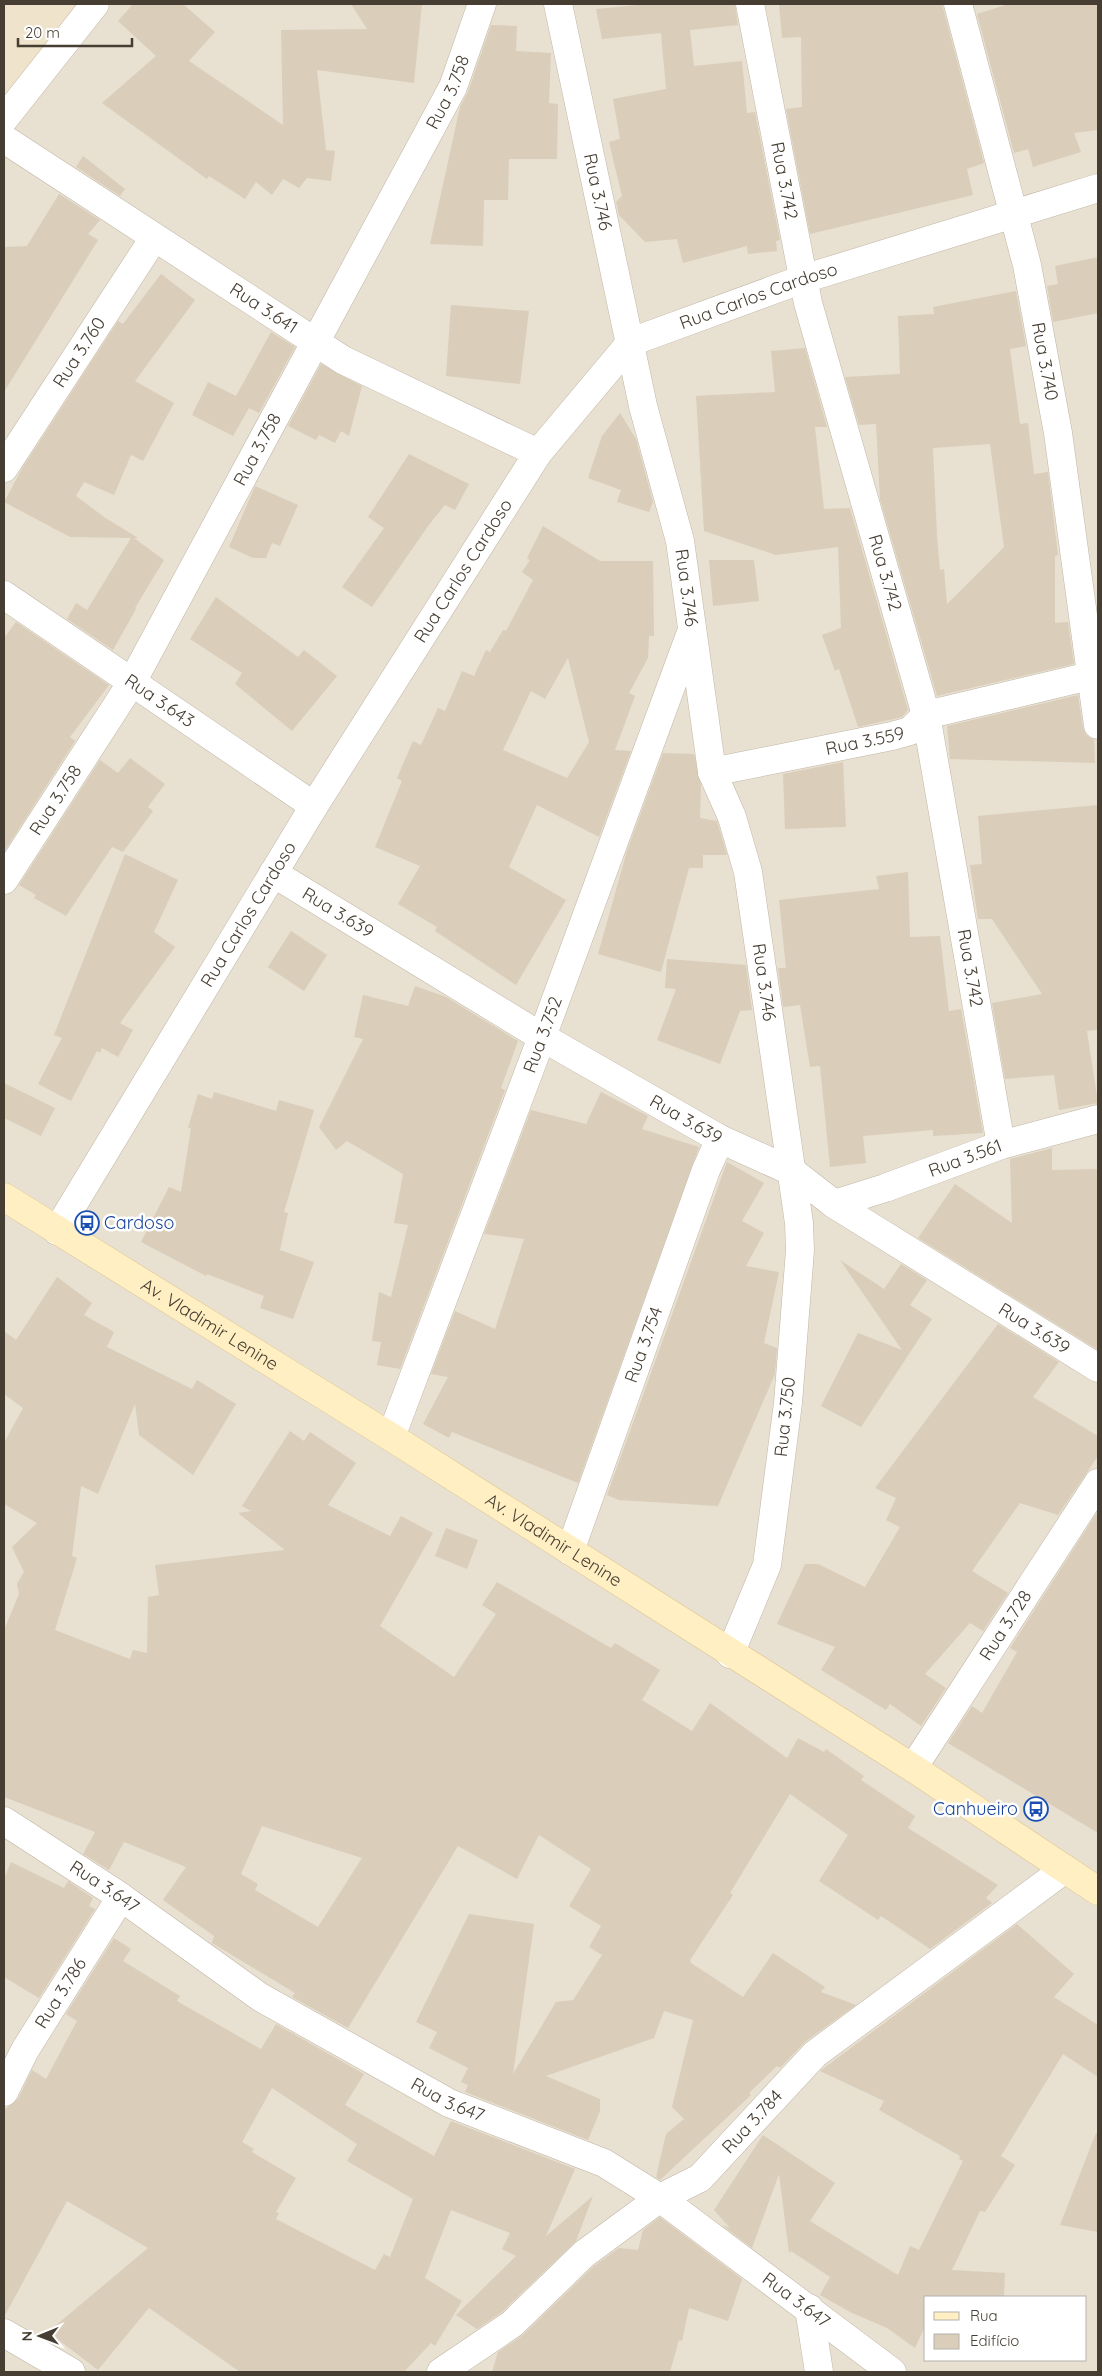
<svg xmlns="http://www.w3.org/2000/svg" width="1102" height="2376" font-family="Quicksand,sans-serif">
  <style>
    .residential { fill: #e8e0d1; fill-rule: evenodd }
    .education { fill: #efe4cb }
    .building { fill: #dacdba; fill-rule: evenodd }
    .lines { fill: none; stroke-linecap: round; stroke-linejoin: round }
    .minor-casing { stroke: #c0b6a5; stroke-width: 29 }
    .tertiary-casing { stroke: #c0b6a5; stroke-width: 29 }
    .secondary-casing { stroke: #dcc68f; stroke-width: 29 }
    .minor { stroke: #fff; stroke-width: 28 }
    .tertiary { stroke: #fff; stroke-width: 28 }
    .secondary { stroke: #ffefc2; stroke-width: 28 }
    .labels { text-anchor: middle; stroke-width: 5; stroke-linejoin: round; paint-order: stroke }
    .street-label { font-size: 18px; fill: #463e33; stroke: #fff }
    .transit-label { font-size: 18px; fill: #164399; stroke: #fff; text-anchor: start }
  </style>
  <rect width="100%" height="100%" fill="#f4eee3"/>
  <path class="residential" d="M4 4H1098V2372H4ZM926 2297H1086V2360H926Z"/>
  <polygon class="education" points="4,4 79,4 4,101"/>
  <g class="building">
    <polygon points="133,4 183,4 215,32 189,61 283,125 281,30 367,29 351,4 422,4 414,83 317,70 326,150 335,151 331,181 307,178 299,188 283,179 272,195 256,182 245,199 209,176 207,179 102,103 156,56 118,21"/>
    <polygon points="648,4 735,4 738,25 690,30 694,66 742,61 747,113 755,112 780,240 776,241 777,251 748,254 747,246 683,263 677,239 645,242 619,215 616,202 622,196 609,142 620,139 613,99 666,89 661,33 602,39 596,9"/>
    <polygon points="779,4 942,4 984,163 967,169 973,195 810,234 786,109 802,107 801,37 782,38"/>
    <polygon points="1009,4 1098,4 1098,130 1074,133 1081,152 1033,167 1028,149 1014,153 977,14"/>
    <polygon points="491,25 517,26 516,51 551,53 549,103 558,104 557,159 509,159 508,200 484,200 483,246 430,244 460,107 468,92"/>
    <polygon points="83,156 125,189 120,196 76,167"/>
    <polygon points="59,194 100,220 88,234 98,240 4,392 4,247 27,246"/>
    <polygon points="1098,257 1098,313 1053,322 1047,286 1058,284 1055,266"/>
    <polygon points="161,274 195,300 135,381 174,403 143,461 131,455 114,495 84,482 76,496 104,517 138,538 134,538 164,560 135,608 136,609 113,650 67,619 76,603 87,610 131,538 70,537 4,502 23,467 118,321 123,324"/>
    <path d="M1016 291 1026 346 1010 349 1020 424 1028 423 1034 474 1048 472 1058 555 1055 556V623L1068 622 1074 664 937 696 880 499 876 424 859 425 845 377 900 374 898 316 934 314 933 307ZM990 444 1004 547 947 604 944 569 940 570 937 537 933 448Z"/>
    <polygon points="451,305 529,311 520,384 446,376"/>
    <polygon points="271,332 295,347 259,413 249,408 233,436 192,415 208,382 236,396"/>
    <polygon points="805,348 827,427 815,427 824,509 850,508 908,710 902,717 858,727 839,669 835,671 822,635 841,628 838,547 776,555 704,531 696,396 775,392 771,351"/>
    <polygon points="321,364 362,386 349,436 341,431 335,443 319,435 316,440 288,426"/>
    <polygon points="620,413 636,439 653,502 649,512 617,502 621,490 588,478 602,436"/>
    <polygon points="409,454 469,484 455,510 445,505 428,526 372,607 342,587 384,528 368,517"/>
    <polygon points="255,486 298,505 280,546 272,543 266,558 253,558 229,547"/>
    <path d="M543 526 600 561H653L654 636H649L648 658 629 693 635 696 615 750 631 751 599 837 537 805 509 867 566 900 516 985 435 931 437 927 398 904 420 866 375 847 402 781 397 778 413 741 421 745 438 708 445 711 462 671 474 676 486 650 490 652 503 630 506 631 533 580 522 572 530 560 527 558ZM568 658 589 742 567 778 503 750 531 691 545 699Z"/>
    <polygon points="709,560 754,560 759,601 713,606"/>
    <polygon points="216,597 298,657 304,650 337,676 292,731 235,684 242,673 190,639"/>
    <polygon points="16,622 109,685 70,737 75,741 4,852 4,638"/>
    <polygon points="1078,695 1083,728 1086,735 1094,740 1095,763 950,759 947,726"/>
    <polygon points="663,753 694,754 701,785 700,818 717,821 727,855 703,855 703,868 689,868 661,972 598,954 627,851"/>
    <polygon points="130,758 165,784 148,807 153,811 123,852 112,847 66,916 34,898 36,895 19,885 100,760 118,773"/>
    <polygon points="843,762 846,827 785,829 783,774"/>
    <polygon points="1098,805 1098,1030 1087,1031 1098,1103 1059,1110 1054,1075 1005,1079 992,1003 1042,994 992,919 978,919 970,865 982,864 978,816"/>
    <polygon points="125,854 178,880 154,932 175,947 120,1023 133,1030 118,1057 102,1048 100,1053 97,1051 71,1101 38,1084 62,1038 54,1035"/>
    <polygon points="908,872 910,937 940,936 949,1011 961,1009 983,1133 933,1136 933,1130 863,1136 866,1163 830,1167 820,1066 810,1067 800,1005 783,1007 778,968 786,968 779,900 879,889 876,876"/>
    <polygon points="291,931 327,955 304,991 268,967"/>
    <polygon points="667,959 746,965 752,1010 740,1011 720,1064 657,1040 676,989 665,988"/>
    <polygon points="415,986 446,997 518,1041 501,1088 505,1090 400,1369 377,1365 381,1342 372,1341 379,1292 391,1297 408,1225 394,1223 403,1174 347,1141 336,1150 319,1127 363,1039 354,1037 363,995 408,1006"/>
    <polygon points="4,1083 55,1108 41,1136 4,1118"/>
    <polygon points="214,1092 276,1111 279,1100 314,1110 284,1212 288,1213 280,1250 314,1262 293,1319 260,1308 264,1296 207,1274 206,1276 141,1242 169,1187 181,1192 191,1128 188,1128 198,1094 212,1099"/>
    <polygon points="601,1092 648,1116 642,1129 699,1147 578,1483 452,1432 449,1438 423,1424 448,1377 431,1374 455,1311 495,1329 524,1239 484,1234 531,1110 586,1124"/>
    <polygon points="1052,1148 1052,1170 1098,1169 1098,1350 918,1238 955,1184 1012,1223 1010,1159"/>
    <polygon points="727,1162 764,1183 742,1221 764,1233 746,1266 779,1272 764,1343 777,1348 775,1374 718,1506 619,1500 607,1495"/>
    <polygon points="840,1260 884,1289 901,1264 927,1280 910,1305 932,1319 861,1427 821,1406 858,1333 902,1350"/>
    <path d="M57 1277 92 1303 84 1315 114 1332 107 1347 192 1389 197 1380 236 1404 193 1475 139 1435 135 1404 98 1494 81 1486 72 1556 77 1558 55 1630 130 1659 133 1650 147 1653 148 1597 159 1595 155 1565 285 1550 238 1513 251 1511 242 1506 290 1431 304 1441 310 1432 356 1463 328 1505 390 1536 401 1516 433 1533 380 1626 454 1677 496 1614 482 1605 497 1582 611 1648 615 1643 660 1670 642 1700 692 1731 710 1703 787 1758 798 1738 824 1752 826 1749 864 1776 861 1780 915 1816 908 1828 998 1885 986 1898 992 1903 930 1949 881 1916 878 1920 819 1881 848 1835 790 1794 730 1893 733 1895 690 1960 691 1963 743 1997 773 1953 825 1987 821 1992 856 2005 806 2041 780 2068 777 2066 749 2093 751 2095 660 2180 656 2177 666 2134 684 2119 672 2107 693 2020 664 2011 654 2038 546 2076 600 2099V2111L588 2140 465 2092 468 2085 461 2082 468 2068 429 2048 437 2032 416 2022 469 1914 534 1924 513 2074 556 2002 573 2000 602 1955 589 1947 601 1926 569 1906 591 1869 539 1835 517 1879 458 1846 348 2028 292 1997 295 1993 212 1943 214 1936 163 1900 186 1867 124 1842 109 1870 83 1854 95 1832 4 1797V1630L19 1594 17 1584 24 1572 12 1547 37 1523 4 1504V1443L23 1408 4 1394V1331L16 1340ZM262 1826 362 1858 318 1927 255 1890 258 1884 241 1874Z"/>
    <polygon points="998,1324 1059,1362 1033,1397 1098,1436 1098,1456 1058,1515 1020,1503 972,1571 1008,1593 983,1631 970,1623 925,1674 946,1688 921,1726 890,1704 886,1710 821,1670 835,1647 777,1624 805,1564 818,1564 865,1587 900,1527 886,1520 896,1498 875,1488"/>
    <polygon points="1098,1511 1098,1833 948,1743 972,1706 982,1713 1017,1652 1010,1648"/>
    <polygon points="446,1528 478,1540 467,1569 435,1556"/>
    <polygon points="11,1862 64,1888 68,1881 93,1898 89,1906 95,1909 39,1998 4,1977 4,1879"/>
    <polygon points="1017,1924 1074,1974 1054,1997 1098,2025 1098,2077 1063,2054 1001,2156 1015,2165 985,2212 980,2211 952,2270 1005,2273 1004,2297 926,2297 926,2324 915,2348 887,2328 850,2312 820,2295 830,2277 791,2251 789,2253 779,2174 752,2248 722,2225 730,2228 714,2210 763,2135 835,2183 810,2221 898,2275 910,2246 919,2250 963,2161 959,2159 960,2156 879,2110 884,2101 820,2071"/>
    <path d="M114 1938 131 1949 123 1961 180 1996 177 2001 261 2049 276 2024 364 2074 345 2105 434 2156 451 2121 575 2169 546 2236 593 2196 576 2241 502 2312 477 2329 456 2315 516 2256 502 2249 510 2233 451 2210 425 2278 462 2301 435 2346 431 2343 404 2372H240L149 2308 98 2370 48 2332 148 2248 67 2201 4 2317V2110L18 2099 32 2070 46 2079 77 2021 66 2014ZM272 2088 357 2144 347 2161 413 2199 390 2257 384 2254 375 2270 276 2219 279 2213 276 2212 296 2178 252 2152 254 2149 242 2142Z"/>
    <polygon points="1096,2133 1098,2133 1098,2232 1060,2225"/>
    <polygon points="660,2217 742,2279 728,2321 689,2308 682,2341 679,2340 670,2372 492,2372 498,2352 523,2335 594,2266 619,2248 638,2250 643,2230"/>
  </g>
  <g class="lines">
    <g class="minor-casing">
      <g id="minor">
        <path id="s1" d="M558 4 643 406 680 541 712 772 732 817 748 872 799 1223 800 1250 788 1403 767 1565 730 1654"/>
        <path id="s2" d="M750 4 808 303 926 715 1001 1145"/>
        <path id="s3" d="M958 4 1027 265 1058 433 1098 725"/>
        <polyline points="4,119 95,4"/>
        <path id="s4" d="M4 139 343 360 538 453"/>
        <path id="s5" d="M4 468 154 238"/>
        <path id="s6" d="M4 595 314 806"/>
        <path id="s7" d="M712 772 892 736 910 731 926 715 1098 674"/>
        <path id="s8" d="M273 873 542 1037 720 1139 793 1172 834 1204 1098 1368"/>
        <path id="s9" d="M4 880 132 682 453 87 482 4"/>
        <path id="s10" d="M834 1204 885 1188 1001 1145 1098 1119"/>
        <path id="s11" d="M391 1437 542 1037 690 635"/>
        <path id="s12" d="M570 1551 706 1170 720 1139"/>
        <path id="s13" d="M913 1768 1098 1483"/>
        <path id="s14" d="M4 1821 118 1895 260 1997 449 2103 604 2163 660 2198 892 2372"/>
        <path id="s15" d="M4 2092 25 2050 121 1897"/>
        <polyline points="809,2308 819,2372"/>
        <polyline points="4,2333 71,2372"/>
        <path id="s16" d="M441 2372 512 2324 584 2254 660 2198 700 2178 815 2054 1065 1869"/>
      </g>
    </g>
    <g class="tertiary-casing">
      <g id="tertiary">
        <path id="s17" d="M57 1231 314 806 538 453 631 342 803 279 1098 188"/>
      </g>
    </g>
    <g class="secondary-casing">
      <g id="secondary">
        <path id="s18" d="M4 1197 391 1437 913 1768 1098 1891"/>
      </g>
    </g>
    <use href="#minor" class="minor"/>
    <use href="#tertiary" class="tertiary"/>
    <use href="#secondary" class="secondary"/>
  </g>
  <defs>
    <g id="bus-ring" transform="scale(1.25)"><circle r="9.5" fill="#fff" stroke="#1a4fb4" stroke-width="1.5"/><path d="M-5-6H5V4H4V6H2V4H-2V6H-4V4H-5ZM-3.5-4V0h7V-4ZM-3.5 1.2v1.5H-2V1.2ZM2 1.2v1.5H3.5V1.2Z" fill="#1a4fb4"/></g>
  </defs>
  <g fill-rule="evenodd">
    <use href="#bus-ring" x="87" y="1223"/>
    <use href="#bus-ring" x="1036" y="1809"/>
  </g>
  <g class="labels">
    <g class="street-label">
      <text dy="6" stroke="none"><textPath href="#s9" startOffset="905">Rua 3.758</textPath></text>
      <text dy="6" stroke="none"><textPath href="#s2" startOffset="180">Rua 3.742</textPath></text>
      <text dy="6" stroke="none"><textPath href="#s1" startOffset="192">Rua 3.746</textPath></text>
      <text dy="6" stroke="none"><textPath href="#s17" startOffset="1195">Rua Carlos Cardoso</textPath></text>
      <text dy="6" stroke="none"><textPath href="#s4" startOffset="310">Rua 3.641</textPath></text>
      <text dy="6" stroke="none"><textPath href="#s5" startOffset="138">Rua 3.760</textPath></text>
      <text dy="6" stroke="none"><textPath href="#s3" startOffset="368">Rua 3.740</textPath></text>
      <text dy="6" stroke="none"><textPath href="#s9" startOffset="500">Rua 3.758</textPath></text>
      <text dy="6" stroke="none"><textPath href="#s17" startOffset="775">Rua Carlos Cardoso</textPath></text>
      <text dy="6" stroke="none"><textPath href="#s2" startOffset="585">Rua 3.742</textPath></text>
      <text dy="6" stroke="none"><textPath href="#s1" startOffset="598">Rua 3.746</textPath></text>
      <text dy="6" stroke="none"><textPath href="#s6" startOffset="188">Rua 3.643</textPath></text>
      <text dy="6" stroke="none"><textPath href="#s7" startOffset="156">Rua 3.559</textPath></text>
      <text dy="6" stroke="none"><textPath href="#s9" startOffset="95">Rua 3.758</textPath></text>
      <text dy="6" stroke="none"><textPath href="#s8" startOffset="76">Rua 3.639</textPath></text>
      <text dy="6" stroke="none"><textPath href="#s17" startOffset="370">Rua Carlos Cardoso</textPath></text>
      <text dy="6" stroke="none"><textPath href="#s2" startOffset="990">Rua 3.742</textPath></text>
      <text dy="6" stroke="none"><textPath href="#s1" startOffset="1002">Rua 3.746</textPath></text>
      <text dy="6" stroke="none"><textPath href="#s11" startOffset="430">Rua 3.752</textPath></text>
      <text dy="6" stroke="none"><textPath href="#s8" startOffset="481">Rua 3.639</textPath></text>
      <text dy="6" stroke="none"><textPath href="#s10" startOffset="139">Rua 3.561</textPath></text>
      <text dy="6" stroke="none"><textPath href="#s18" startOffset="242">Av. Vladimir Lenine</textPath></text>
      <text dy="6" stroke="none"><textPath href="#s8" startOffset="888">Rua 3.639</textPath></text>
      <text dy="6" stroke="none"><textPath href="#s12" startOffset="219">Rua 3.754</textPath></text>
      <text transform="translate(785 1417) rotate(-84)" y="6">Rua 3.750</text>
      <text dy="6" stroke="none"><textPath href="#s18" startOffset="648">Av. Vladimir Lenine</textPath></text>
      <text dy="6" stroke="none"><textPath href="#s13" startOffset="170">Rua 3.728</textPath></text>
      <text dy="6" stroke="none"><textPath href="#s14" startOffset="120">Rua 3.647</textPath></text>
      <text dy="6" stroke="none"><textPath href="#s15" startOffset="114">Rua 3.786</textPath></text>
      <text dy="6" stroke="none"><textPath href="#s14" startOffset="525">Rua 3.647</textPath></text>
      <text dy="6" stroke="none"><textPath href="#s16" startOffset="402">Rua 3.784</textPath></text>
      <text dy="6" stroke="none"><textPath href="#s14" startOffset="930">Rua 3.647</textPath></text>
    </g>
    <g class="transit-label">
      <text x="104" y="1229">Cardoso</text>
      <text x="1018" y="1815" text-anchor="end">Canhueiro</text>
    </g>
  </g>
  <rect width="1102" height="2376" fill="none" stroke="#463e33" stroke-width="10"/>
  <rect x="924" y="2296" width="162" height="65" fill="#ffffff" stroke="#b5b2ad"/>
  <rect x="934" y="2312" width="25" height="8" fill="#ffefc2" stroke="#b5b2ad"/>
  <text x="970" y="2321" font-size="15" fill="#463e33">Rua</text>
  <rect x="934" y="2334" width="25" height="15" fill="#dacdba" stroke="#b5b2ad"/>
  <text x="970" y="2346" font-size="15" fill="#463e33">Edifício</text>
  <g transform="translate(40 2336) rotate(269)" stroke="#ffffff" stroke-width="4" paint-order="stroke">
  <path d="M0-4L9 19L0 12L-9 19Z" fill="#463e33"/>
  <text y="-8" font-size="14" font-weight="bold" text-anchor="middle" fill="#463e33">N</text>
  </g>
  <path d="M18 38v8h114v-8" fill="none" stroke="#463e33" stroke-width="2.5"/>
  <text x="25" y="38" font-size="15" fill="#463e33" stroke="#ffffff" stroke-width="4" paint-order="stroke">20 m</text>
</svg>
